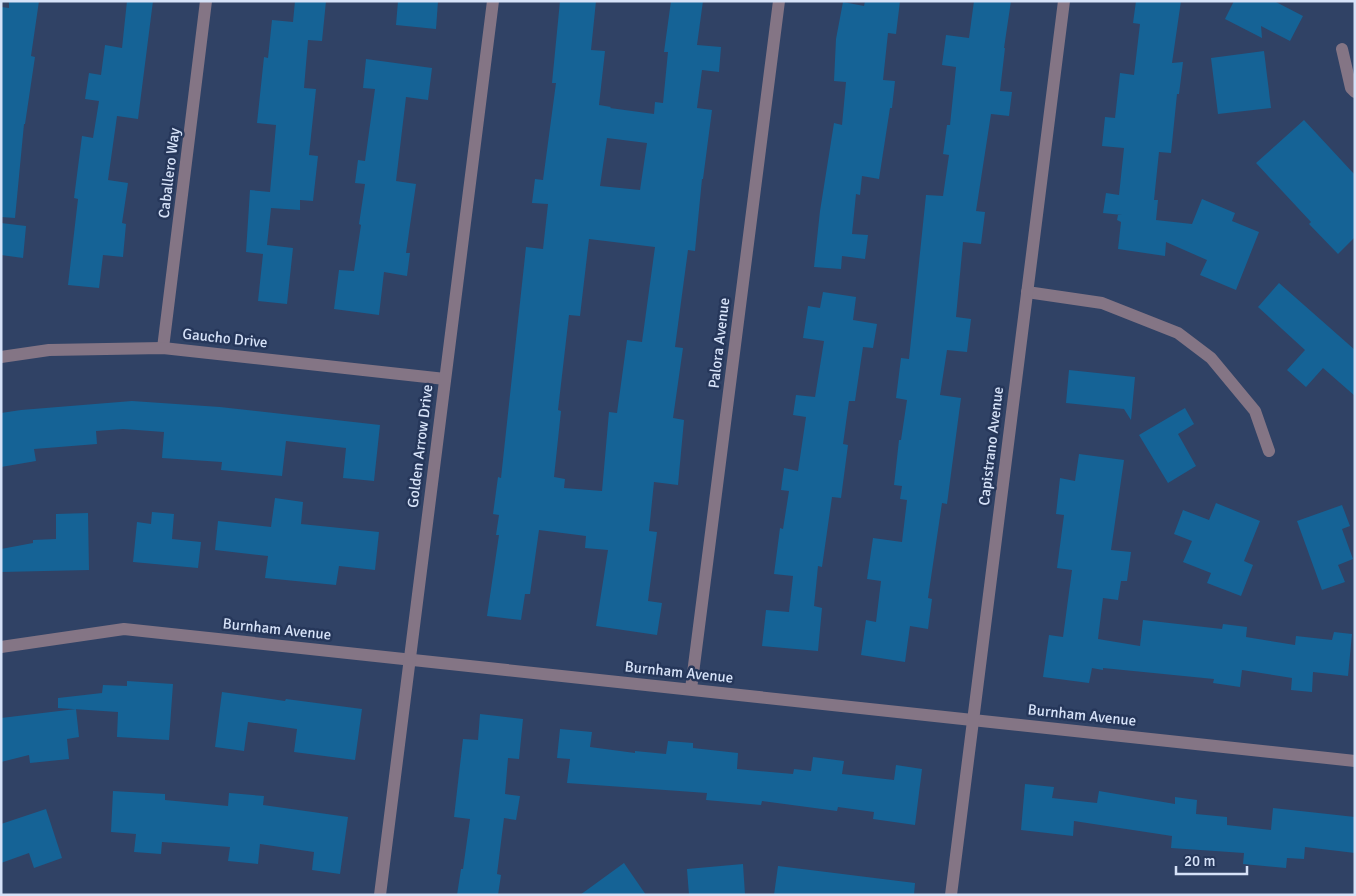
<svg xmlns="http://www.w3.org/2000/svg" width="1356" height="896" font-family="Signika,sans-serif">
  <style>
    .building { fill: #156396; fill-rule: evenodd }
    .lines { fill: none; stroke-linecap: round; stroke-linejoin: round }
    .minor { stroke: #847585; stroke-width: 12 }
    .labels { text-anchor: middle; stroke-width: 5; stroke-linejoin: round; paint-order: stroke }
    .street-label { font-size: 15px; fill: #d6e2f8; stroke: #26375a }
  </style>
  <rect width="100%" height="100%" fill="#304265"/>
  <g class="building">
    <polygon points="9,1 39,1 31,56 35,57 25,124 24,124 15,218 1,217 1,7 9,8"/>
    <polygon points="127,1 153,1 138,119 117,116 108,180 128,183 122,223 126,224 123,257 103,255 99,288 68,285 78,199 74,198 82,136 93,138 99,101 85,99 89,73 101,75 105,45 122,48"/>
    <polygon points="295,1 326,1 322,41 308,40 304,88 316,89 309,155 318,156 313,201 300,200 300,210 271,208 267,245 293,248 287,304 258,301 263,254 246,252 250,190 270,192 276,125 257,123 264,57 268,58 272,20 293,22"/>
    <polygon points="398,1 438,1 436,29 396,25"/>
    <path d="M560 1H596L591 50 605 51 599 105 611 107 610 108 654 114 655 102 663 103 668 52H664L671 1H703L697 45 721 47 719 72 702 70 697 108 712 110 703 179H702L695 251 688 250 675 347 683 348 673 418 684 420 678 485 654 482 649 531 657 532 648 601 662 603 657 635 596 626 608 550 585 548 586 536 539 530 530 594H525L521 620 487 616 499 535H496L499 515 493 514 498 477 501 478 526 247 543 249 548 204 532 203 535 179 543 180 556 83H552ZM607 138 647 143 640 190 600 186ZM589 239 655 247 642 342 627 340 617 413 609 412 602 491 564 488 565 479 554 477 561 411 558 410 569 315 580 316Z"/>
    <polygon points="865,1 900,1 896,34 888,33 883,80 895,81 892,108 890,108 879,179 862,176 860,195 856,194 852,234 868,235 865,259 842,256 841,269 814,267 820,211 834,123 842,125 846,82 834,81 836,39 843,2 864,6"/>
    <polygon points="974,1 1011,1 1004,48 1005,48 1000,91 1012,92 1009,116 991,114 976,211 985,212 981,244 963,242 956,317 971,319 967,352 947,350 940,395 961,398 947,504 942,503 928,598 932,599 928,629 910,626 905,662 861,655 866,620 876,622 881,581 867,579 873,538 902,542 907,500 900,499 902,486 894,485 899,440 901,440 907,400 896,398 901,358 909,359 926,195 943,196 949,155 943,154 947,125 950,125 956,67 942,65 946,35 969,38"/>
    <polygon points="1136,1 1181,1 1172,63 1183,62 1179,94 1177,94 1171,153 1159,152 1154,200 1158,200 1156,220 1192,224 1202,199 1235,213 1232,221 1259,232 1236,290 1200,275 1207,260 1166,242 1165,256 1118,249 1121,222 1117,220 1118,215 1122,215 1103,213 1106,193 1119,195 1124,148 1102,146 1105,117 1115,118 1120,73 1134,75 1140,24 1133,23"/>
    <polygon points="1234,1 1274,1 1303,16 1290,41 1261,26 1262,38 1225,19"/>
    <polygon points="1264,51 1271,108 1218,114 1211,58"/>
    <polygon points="366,59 432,68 428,100 406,97 396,181 416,184 406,253 410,253 407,276 384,272 379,315 334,309 339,270 354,271 361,225 359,224 365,184 355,183 358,160 365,161 375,89 363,88"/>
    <polygon points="1304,120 1355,175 1355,237 1338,254 1309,224 1311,222 1256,163"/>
    <polygon points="1,223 26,226 23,258 1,255"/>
    <polygon points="1279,283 1355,350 1355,396 1323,368 1306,387 1287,370 1305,350 1258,307"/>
    <polygon points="823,292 856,297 853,320 877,324 873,348 863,347 855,401 849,401 843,444 848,445 841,498 832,497 822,567 818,566 814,606 822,608 818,651 762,646 766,610 789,612 793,576 774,574 780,528 783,529 789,491 781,490 784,468 798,471 806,417 793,415 796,395 815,397 824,341 803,338 808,306 820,308"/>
    <polygon points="1069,370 1135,377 1131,420 1124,409 1066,403"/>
    <polygon points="132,401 220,407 380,425 374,481 343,478 346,448 286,441 282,476 221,470 222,462 162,458 164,432 123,429 96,431 97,444 34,449 36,461 1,467 1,413 21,410"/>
    <polygon points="1185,408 1194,424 1178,434 1196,466 1168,483 1139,435"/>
    <polygon points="1079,454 1124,460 1111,550 1131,552 1127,581 1121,581 1118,600 1103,598 1098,639 1140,646 1143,620 1222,629 1223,624 1247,627 1246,637 1295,645 1296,636 1332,640 1334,632 1352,634 1348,676 1313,672 1312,692 1291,690 1292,678 1242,670 1240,687 1213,683 1214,679 1103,668 1103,670 1092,668 1089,683 1043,677 1049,635 1063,637 1072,570 1057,568 1064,515 1056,514 1060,478 1075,481"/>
    <polygon points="275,498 303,502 301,524 379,532 375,570 339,566 336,585 265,578 268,556 215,550 218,521 271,527"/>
    <polygon points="1216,503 1260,521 1244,561 1253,565 1241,596 1207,583 1211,573 1183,562 1192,541 1174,534 1183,510 1209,520"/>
    <polygon points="1342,505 1350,526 1342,529 1353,559 1338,565 1345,582 1322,590 1297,521"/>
    <polygon points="152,512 174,514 172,539 201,542 198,568 133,562 137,522 151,524"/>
    <polygon points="88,513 89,570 1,572 1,549 33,543 33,540 56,539 56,514"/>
    <polygon points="127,681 173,684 169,740 117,737 118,712 58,708 58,698 102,693 103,685 127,686"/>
    <polygon points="222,692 285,701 286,699 362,709 355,760 294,752 297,729 248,722 244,751 215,747"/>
    <polygon points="76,709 79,737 67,739 69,759 30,763 29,755 1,762 1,718"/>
    <polygon points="480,714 523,719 519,759 508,758 505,794 520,796 516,820 504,818 497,874 501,875 498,895 457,895 461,869 463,869 470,819 454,817 463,739 478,740"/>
    <polygon points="560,729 592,732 590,747 635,753 635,751 666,754 668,741 693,743 693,748 738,753 737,769 793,774 794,769 811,771 813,757 844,761 842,774 894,780 896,765 922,769 915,825 873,819 874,812 838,807 837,811 762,801 761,805 706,800 707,793 567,783 570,759 557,758"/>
    <polygon points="1025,784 1054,787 1052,798 1097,803 1099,791 1175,804 1175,797 1197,800 1196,814 1227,817 1227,825 1271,830 1273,808 1355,817 1355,853 1305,847 1304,859 1287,858 1286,868 1243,864 1244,853 1171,848 1172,836 1074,821 1073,836 1021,830"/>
    <polygon points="113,791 165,794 165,800 228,806 229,793 264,796 263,805 348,817 340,874 312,870 314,852 260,844 258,864 228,861 230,847 162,842 161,854 134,852 136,834 111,832"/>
    <polygon points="46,809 62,858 34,868 29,853 1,863 1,824"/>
    <polygon points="624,863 646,895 580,895"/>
    <polygon points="743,864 745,895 689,895 687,869"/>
    <polygon points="778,866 915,883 914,895 774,895"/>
  </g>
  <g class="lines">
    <g class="minor">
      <polyline points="1342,49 1351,88 1355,92"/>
      <polyline points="1027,292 1102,303 1178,333 1211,358 1255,411 1269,451"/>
      <polyline points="163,348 206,1"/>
      <polyline points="1,357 49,350 163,348 445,379"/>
      <polyline points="1,647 124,629 1355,761"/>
      <polyline points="691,689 779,1"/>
      <polyline points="380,895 493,1"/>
      <polyline points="951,895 1064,1"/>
    </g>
  </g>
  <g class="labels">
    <g class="street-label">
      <text transform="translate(169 173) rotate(-83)" y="5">Caballero Way</text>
      <text transform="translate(225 338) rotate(6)" y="5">Gaucho Drive</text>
      <text transform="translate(719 343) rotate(-83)" y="5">Palora Avenue</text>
      <text transform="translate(420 446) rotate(-83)" y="5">Golden Arrow Drive</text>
      <text transform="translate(991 446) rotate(-83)" y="5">Capistrano Avenue</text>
      <text transform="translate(277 629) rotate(6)" y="5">Burnham Avenue</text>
      <text transform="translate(679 672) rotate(6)" y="5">Burnham Avenue</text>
      <text transform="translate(1082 715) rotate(6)" y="5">Burnham Avenue</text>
    </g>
  </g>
  <rect width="1356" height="896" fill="none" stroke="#d6e2f8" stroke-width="5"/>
  <path d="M1176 866v8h71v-8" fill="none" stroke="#d6e2f8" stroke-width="2.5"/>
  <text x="1184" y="866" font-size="15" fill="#d6e2f8" stroke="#26375a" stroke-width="4" paint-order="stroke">20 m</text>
</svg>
